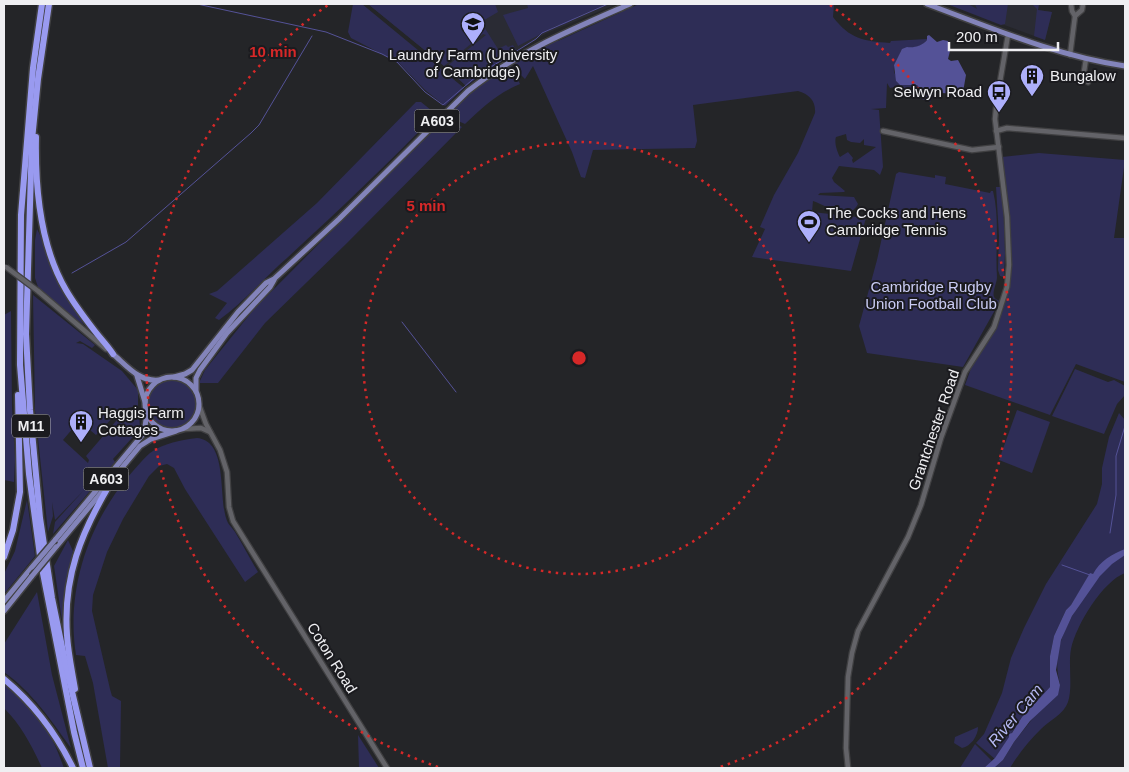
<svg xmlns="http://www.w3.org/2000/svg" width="1129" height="772" font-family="Helvetica,sans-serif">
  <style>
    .built { fill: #2a2b34 }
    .green { fill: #2e2d56; fill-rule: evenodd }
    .water { fill: #545297 }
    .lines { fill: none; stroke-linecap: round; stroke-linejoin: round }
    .stream { stroke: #545297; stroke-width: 1 }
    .minor-casing { stroke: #404042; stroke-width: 7 }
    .major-casing { stroke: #404042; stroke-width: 8 }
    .highway-casing { stroke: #404042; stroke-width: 9 }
    .minor { stroke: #636368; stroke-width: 4.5 }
    .major { stroke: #8384ba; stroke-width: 5 }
    .highway { stroke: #999af0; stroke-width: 6 }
    .minor-bridge-casing { stroke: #404042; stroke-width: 7; stroke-linecap: butt }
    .major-bridge-casing { stroke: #404042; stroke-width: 8; stroke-linecap: butt }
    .minor-bridge { stroke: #636368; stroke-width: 4.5 }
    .major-bridge { stroke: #8384ba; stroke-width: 5 }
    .ring { fill: none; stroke: #d62828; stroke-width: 2.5; stroke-dasharray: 2.5 5 }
    .labels { text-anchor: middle; stroke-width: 4; stroke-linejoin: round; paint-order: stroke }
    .shield { fill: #1b1b1f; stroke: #afafb3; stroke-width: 1 }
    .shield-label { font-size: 14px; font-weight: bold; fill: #efeff2 }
    .poi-label { font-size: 15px; fill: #efeff2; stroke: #1b1b1f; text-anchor: start }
    .park-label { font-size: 15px; fill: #caccf4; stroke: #1b1b1f }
    .street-label { font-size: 15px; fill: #efeff2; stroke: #1b1b1f }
    .water-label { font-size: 16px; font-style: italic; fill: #b6b9f4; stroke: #1b1b1f }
    .centre { fill: #d62828; stroke: #1b1b1f; stroke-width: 2.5 }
    .ring-label { font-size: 15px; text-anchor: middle; font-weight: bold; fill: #d62828; stroke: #1b1b1f; stroke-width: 4; stroke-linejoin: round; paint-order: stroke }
  </style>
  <rect width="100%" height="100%" fill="#242528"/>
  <g class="built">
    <polygon points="368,4 617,4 547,33 505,57 465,85 444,66"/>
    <polygon points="947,4 1039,4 1038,10 1052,12 1045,40"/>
  </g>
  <g class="green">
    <polygon points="353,4 362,4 464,88 445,106 425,90 399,63 351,38 348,32"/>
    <polygon points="368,4 495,4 498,12 481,22 498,49 506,45 508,47 513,45 516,50 466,86 446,67 486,35 483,34 444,66"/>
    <polygon points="527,4 607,4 579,16 565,24 556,26 518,46 503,15 528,8"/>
    <path d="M639 4H834L833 17C850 39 863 41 890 43L891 41 927 39V40L922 45 901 51C898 59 890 67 896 76V81L900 85H917L924 91H934L935 93 930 102 914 96 912 92 895 87 890 88 887 83 886 108 871 109 879 110 883 167 880 175 874 170 839 166 832 178 834 182 845 191 844 192 820 193 818 195 854 197 858 204C848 223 826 205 813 201L812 212 866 218 851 271 752 257 765 229 760 227 774 195 798 153 815 113C816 101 809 94 798 91L693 105 697 141 695 148 593 150 585 178 581 177 572 152 533 66 525 79 518 72 514 63 557 40 558 41ZM846 134 847 140 851 142 860 143 864 139V145L876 147 853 163 852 160 853 158 848 152 840 157C837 152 834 142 836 137Z"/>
    <polygon points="947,4 968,4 977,9 975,4 1008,4 1005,24 1001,25"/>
    <polygon points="1028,4 1039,4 1038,10 1052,12 1045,40 1034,36 1037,9 1033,5"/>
    <path d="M511 66 520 84C496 94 483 107 465 124L447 116 482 83Z"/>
    <path d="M416 102H421L436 114C388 164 338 211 287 258 264 278 244 302 219 320L215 318 227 303 209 294 217 291 317 203Z"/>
    <polygon points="445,117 462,127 347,243 265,323 218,383 199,383 205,370 254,309"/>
    <polygon points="1039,153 1125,160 1114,238 1125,238 1125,382 1076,364 1050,415 965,385 974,360 992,334 1003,310 1008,291 1010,274 1002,157"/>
    <path d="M899 172 935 178V175L946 177 945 184 990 193 991 191H993C1000 219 995 249 997 277 997 283 992 292 994 297 995 299 998 300 1000 301L963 367 867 353 859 326 877 260 896 174Z"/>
    <polygon points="996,187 1000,187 1003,198 1005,253 1004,277 1000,276 998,270 999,236"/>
    <polygon points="37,229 44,243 55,276 84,325 66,312 38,287 35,278 35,240"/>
    <polygon points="33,295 95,345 92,348 80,341 76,343 83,344 122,371 138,390 138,406 121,409 96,435 79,421 63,440 88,463 89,460 86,456 122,414 139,412 140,429 113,459 115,462 53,534 55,522 84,490 55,520 52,502 53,516 48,532 35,410"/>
    <polygon points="11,311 12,407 15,459 14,482 4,480 4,315"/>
    <polygon points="1075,369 1108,382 1114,380 1125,386 1125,395 1117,404 1104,434 1052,416"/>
    <circle cx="172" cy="404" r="24"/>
    <polygon points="1017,410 1050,422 1032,473 999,460"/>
    <polygon points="1119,413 1125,420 1125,549 1093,574 1090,574 1071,605 1066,610 1054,636 1050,656 1050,687 1022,717 995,759 976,743 984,734 1002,693 1011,658 1024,628 1046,584 1097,504 1102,484 1102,468 1109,437"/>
    <path d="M197 438C230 441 217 502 228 523 230 526 233 529 235 532 243 545 250 559 258 572L245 582 185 489 174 468 167 464 159 466 149 476 123 519 107 552 93 595 92 611 110 689 112 696 121 701 120 768H108L93 683 85 656 76 655C66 592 87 527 127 478 134 470 142 460 150 453 163 443 182 440 197 438Z"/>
    <polygon points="27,500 35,556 4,594 4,574 15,551"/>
    <polygon points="68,540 73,551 65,591 63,627 54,566"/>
    <path d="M1125 555V573C1103 581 1076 625 1071 649 1068 665 1073 687 1068 702 1064 714 1049 721 1041 729 1029 741 1019 753 1010 768H994L1003 760 1014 742 1060 684C1056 670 1056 653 1062 638 1070 615 1102 564 1125 555Z"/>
    <path d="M37 592 52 675 71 748C50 719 33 693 4 672V644Z"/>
    <path d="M4 684C19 698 36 712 46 729 54 741 59 755 64 768H42C32 746 21 725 4 708Z"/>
    <path d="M978 727C978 736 971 746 962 748L954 743 955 737Z"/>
    <polygon points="358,735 379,768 359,768"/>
    <polygon points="975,744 992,761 984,768 960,768"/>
  </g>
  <g class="water">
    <path d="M929 35 937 42 943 40 948 41 950 51 948 59 951 61 958 60 966 75 963 92C952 96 945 92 935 93L934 91 921 90 917 85H900L896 81 894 65 902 49 907 47C914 48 922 46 927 40V36Z"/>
    <path d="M1125 549V555L1112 564 1100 576 1072 616 1061 640 1056 670 1060 685 1058 695 1030 721 1014 742 1003 760 994 768H984L995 758 1009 737V734L1012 733 1022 717 1050 687V656L1054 636 1066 610 1071 605 1090 573 1093 574C1100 561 1112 554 1125 549Z"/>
  </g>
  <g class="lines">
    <g class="stream">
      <polyline points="197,4 326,32 382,54 397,62 425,92 443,105 478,75 536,39 542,33 608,4"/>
      <polyline points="72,273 126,242 251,133 259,125 312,36"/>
      <polyline points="402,322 456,392"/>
      <polyline points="1125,417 1125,418"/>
      <polyline points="1110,533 1116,495 1116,456 1125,426"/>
      <polyline points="1062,565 1090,575"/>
    </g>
    <g class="minor-casing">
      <g id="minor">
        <polyline points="1075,16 1082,10 1083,4"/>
        <polyline points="1070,55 1075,16 1072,11 1071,4"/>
        <polyline points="1086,59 1083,78 1088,82"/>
        <polyline points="883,131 972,150 999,147"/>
        <polyline points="996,131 1007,128 1125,138"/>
        <polyline points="38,291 106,349"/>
        <polyline points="199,405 206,424 220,450 227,472 229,507 233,521 387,768"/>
        <polyline points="183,429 201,428 210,432"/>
        <polyline points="848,768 846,748 848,677 852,653 858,631 908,537 921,505 941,438 965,372 994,327 1007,287 1009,265 1007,217 995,119 997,99 1008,35"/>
      </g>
    </g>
    <g class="major-casing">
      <g id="major">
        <path d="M927 4C992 28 1056 56 1125 66"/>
        <path d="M113 354C127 366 139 382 159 380"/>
        <polyline points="137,376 145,402"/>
        <path d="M174 377 185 374 192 370 238 312 266 283 274 279 339 219 468 91C517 52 573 29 630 4"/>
        <circle cx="172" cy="404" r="27"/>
        <polyline points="196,391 196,378 200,370 227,333 270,287 274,280"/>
        <polyline points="55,540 144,433 147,413"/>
        <polyline points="56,547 140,446 151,439 176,431"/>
        <polyline points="4,601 32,567"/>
        <polyline points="4,611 32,576"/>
      </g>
    </g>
    <g class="highway-casing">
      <g id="highway">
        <polyline points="42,4 33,68 21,215 20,365 29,474 41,563 74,732 83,768"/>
        <polyline points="49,4 38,79 32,140 26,334 30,410 40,518 52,598 66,666 90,768"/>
        <path d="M36 137C35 186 40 246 66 290 74 304 84 317 94 330 100 338 108 346 113 354"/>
        <polyline points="4,557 13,530 20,492 18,395"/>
        <path d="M4 679C34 704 56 733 73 768"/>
        <path d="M75 689C72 671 68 653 67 635 63 577 81 533 110 484"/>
      </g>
    </g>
    <use href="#minor" class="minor"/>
    <use href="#major" class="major"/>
    <use href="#highway" class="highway"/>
    <g class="minor-bridge-casing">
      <polyline id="minor-bridge" points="6,267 38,291"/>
    </g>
    <g class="major-bridge-casing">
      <g id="major-bridge">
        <polyline points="32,567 55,540"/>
        <polyline points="32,576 56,547"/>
      </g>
    </g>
    <use href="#minor-bridge" class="minor-bridge"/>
    <use href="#major-bridge" class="major-bridge"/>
  </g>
  <g class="ring">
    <circle cx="579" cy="358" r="216"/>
    <path d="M438 767A433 433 0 0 1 328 5M830 5A433 433 0 0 1 720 767"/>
  </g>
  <defs>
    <g id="university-pin" transform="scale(1.25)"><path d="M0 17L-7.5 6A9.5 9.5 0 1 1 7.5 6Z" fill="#adaffb" stroke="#1b1b1f"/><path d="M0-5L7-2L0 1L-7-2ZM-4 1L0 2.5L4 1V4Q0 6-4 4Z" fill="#111"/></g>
    <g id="building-pin" transform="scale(1.25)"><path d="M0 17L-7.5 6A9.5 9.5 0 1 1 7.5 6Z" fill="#adaffb" stroke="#1b1b1f"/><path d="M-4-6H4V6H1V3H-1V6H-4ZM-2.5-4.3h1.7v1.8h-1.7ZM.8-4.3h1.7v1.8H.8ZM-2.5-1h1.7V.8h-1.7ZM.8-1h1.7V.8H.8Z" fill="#111"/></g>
    <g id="bus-pin" transform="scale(1.25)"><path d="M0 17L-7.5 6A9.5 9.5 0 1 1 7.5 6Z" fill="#adaffb" stroke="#1b1b1f"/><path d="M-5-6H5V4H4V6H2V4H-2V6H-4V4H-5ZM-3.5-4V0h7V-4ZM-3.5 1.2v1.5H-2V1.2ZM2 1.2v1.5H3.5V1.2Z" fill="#111"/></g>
    <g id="stadium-pin" transform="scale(1.25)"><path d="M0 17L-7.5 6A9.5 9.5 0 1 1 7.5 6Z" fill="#adaffb" stroke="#1b1b1f"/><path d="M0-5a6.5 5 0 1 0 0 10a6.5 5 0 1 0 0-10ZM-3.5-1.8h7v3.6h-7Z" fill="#111"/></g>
  </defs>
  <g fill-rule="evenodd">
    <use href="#university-pin" x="473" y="24"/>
    <use href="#building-pin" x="1032" y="76"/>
    <use href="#bus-pin" x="999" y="92"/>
    <use href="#stadium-pin" x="809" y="222"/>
    <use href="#building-pin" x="81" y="422"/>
  </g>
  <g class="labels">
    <g class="shield">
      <rect x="414.5" y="109.5" width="45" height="23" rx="4"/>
      <rect x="12" y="414.5" width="38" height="23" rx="4"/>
      <rect x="83.5" y="467.5" width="45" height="23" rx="4"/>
    </g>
    <g class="shield-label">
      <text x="437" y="126">A603</text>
      <text x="31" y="431">M11</text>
      <text x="106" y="484">A603</text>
    </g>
    <g class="poi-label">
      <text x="473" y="60" text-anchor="middle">Laundry Farm (University<tspan x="473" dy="17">of Cambridge)</tspan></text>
      <text x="1050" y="81">Bungalow</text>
      <text x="982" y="97" text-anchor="end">Selwyn Road</text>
      <text x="826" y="218">The Cocks and Hens<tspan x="826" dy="17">Cambridge Tennis</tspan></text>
      <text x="98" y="418">Haggis Farm<tspan x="98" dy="17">Cottages</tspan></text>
    </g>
    <g class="park-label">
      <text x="931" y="292">Cambridge Rugby<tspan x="931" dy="17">Union Football Club</tspan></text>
    </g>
    <g class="street-label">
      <text transform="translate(934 430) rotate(-71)" y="5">Grantchester Road</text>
      <text transform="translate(332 658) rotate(58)" y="5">Coton Road</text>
    </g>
    <g class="water-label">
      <text transform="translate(1015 715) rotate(-50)" y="6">River Cam</text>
    </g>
  </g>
  <circle cx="579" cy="358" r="8" class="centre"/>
  <g class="ring-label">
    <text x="273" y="57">10 min</text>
    <text x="426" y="211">5 min</text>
  </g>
  <rect width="1129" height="772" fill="none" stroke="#efeff2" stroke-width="10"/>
  <path d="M949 42v8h109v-8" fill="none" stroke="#efeff2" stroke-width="2.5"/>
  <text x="956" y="42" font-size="15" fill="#efeff2" stroke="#1b1b1f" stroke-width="4" paint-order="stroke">200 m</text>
</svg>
